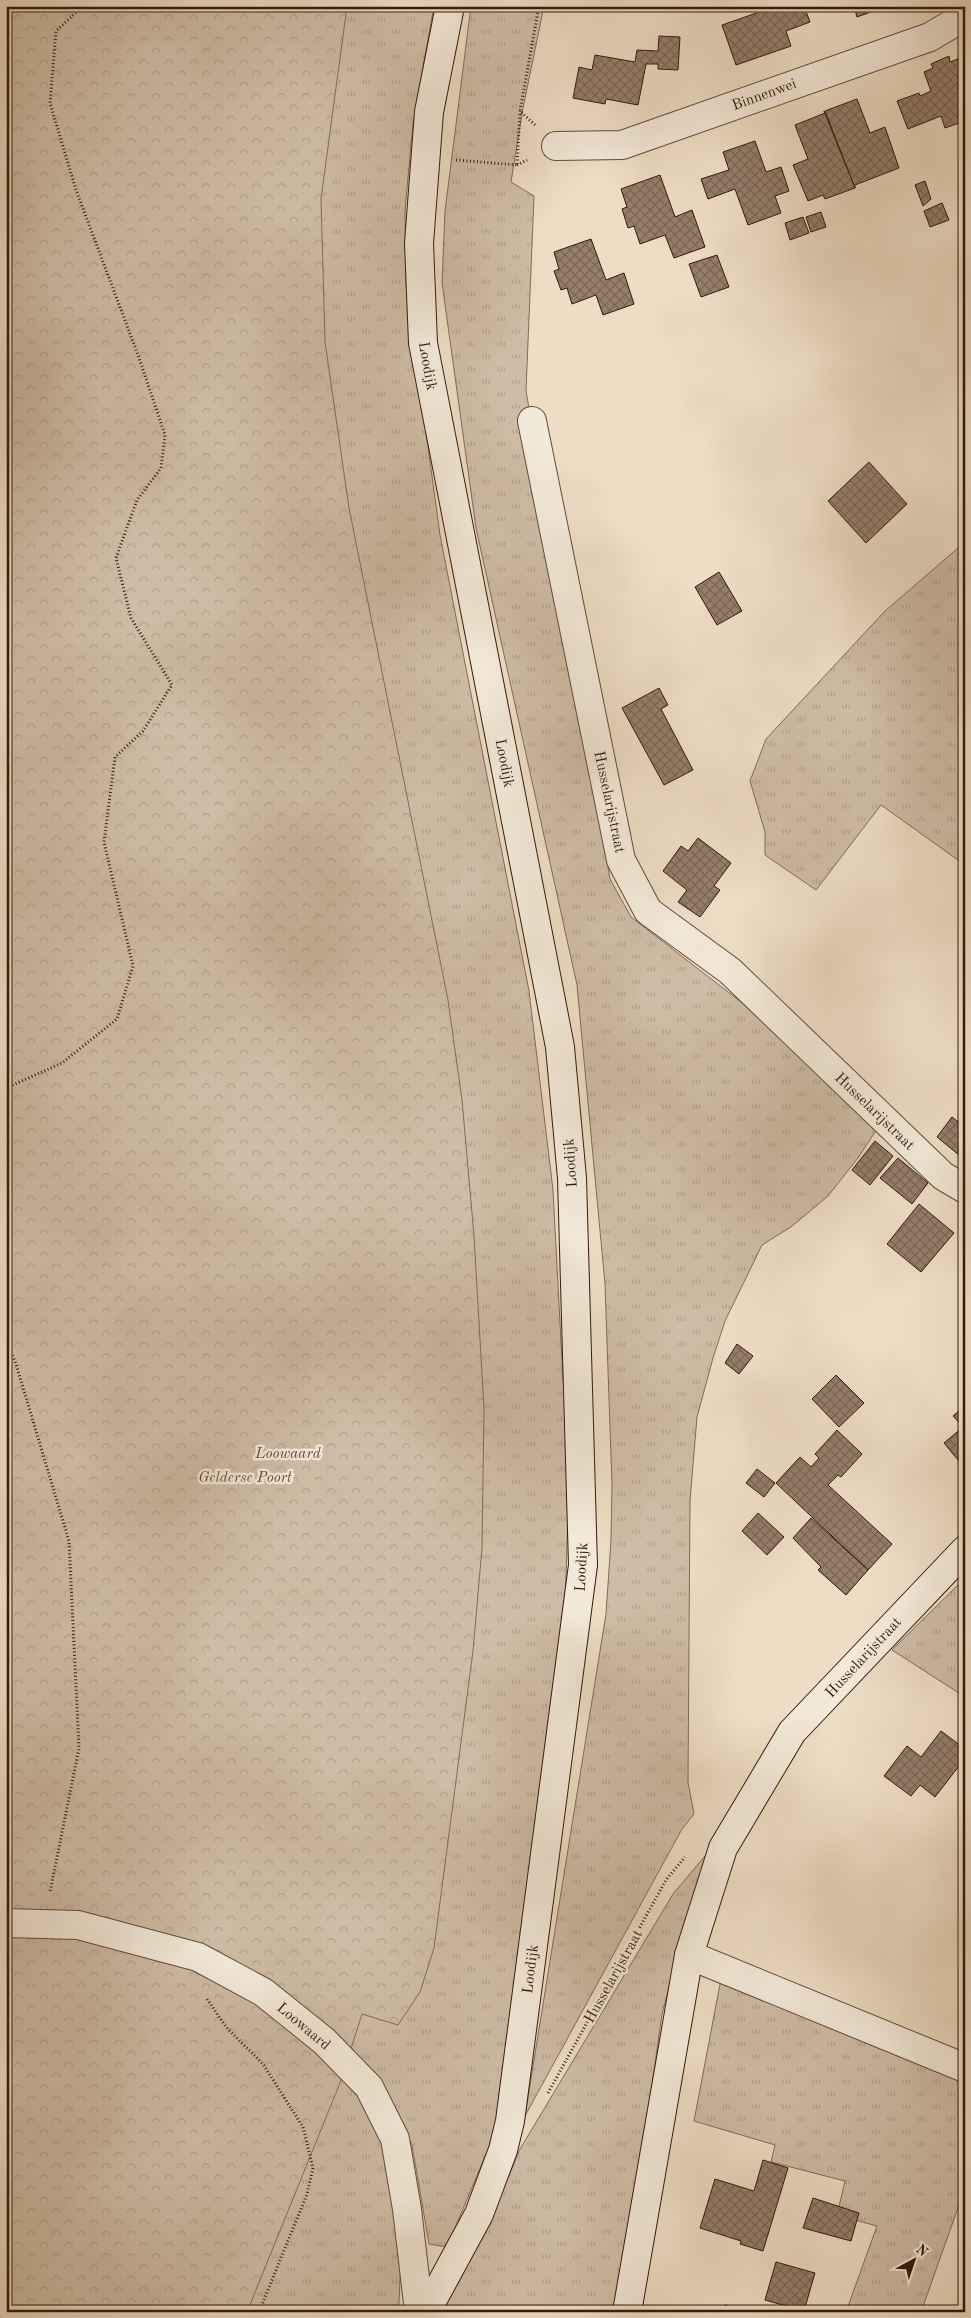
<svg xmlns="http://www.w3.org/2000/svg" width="971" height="2318" font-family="'Old Standard TT',serif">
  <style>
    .grass { fill: url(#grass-tufts); stroke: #826a59 }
    .park { fill: url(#park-crowns); stroke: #826a59 }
    .building { fill: url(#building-cross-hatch); stroke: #35180c }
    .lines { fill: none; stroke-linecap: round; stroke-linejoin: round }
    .street-casing { stroke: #63493a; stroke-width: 30 }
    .secondary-casing { stroke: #35180c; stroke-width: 30 }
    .path { stroke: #35180c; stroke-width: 3; stroke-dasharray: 1 2.5; stroke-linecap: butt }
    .street { stroke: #f3e9d9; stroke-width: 28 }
    .secondary { stroke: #f3e9d9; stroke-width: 28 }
    .labels { text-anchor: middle; stroke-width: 5; stroke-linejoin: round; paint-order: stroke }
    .street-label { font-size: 15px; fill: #35180c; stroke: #f3e9d9 }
    .park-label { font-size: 15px; font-style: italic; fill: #63493a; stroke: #f3e9d9 }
  </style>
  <defs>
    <pattern id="grass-tufts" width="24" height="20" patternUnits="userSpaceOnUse" patternTransform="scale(1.25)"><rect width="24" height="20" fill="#cebca6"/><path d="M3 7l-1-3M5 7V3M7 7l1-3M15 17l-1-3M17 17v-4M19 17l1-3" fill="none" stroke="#b2a18e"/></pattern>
    <pattern id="park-crowns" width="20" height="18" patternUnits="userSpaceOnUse" patternTransform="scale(1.25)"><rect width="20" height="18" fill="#cebca6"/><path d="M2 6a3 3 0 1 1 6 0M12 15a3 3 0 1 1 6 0" fill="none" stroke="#b2a18e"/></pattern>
    <pattern id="building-cross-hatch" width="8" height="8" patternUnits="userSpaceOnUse" patternTransform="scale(1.25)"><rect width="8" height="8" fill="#957e6c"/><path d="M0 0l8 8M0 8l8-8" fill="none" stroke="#7a6657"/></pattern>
  </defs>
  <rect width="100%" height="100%" fill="#edddc5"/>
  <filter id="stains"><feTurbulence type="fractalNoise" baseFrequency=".004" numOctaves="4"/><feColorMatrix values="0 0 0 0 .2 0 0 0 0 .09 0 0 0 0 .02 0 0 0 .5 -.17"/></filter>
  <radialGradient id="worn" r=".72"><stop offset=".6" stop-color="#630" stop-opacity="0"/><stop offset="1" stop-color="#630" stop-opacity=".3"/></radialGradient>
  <g class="grass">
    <polygon points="6,6 434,6 413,123 405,211 406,285 440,535 529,991 553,1190 563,1380 570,1443 565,1611 494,2135 447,2247 429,2244 412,2145 378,2080 350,2046"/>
    <polygon points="471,6 544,6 523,108 511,182 534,196 526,391 610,879 631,917 780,1032 877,1129 858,1158 828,1196 791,1227 762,1245 725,1321 713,1358 697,1417 690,1501 688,1782 694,1814 682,1829 525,2116 606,1614 611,1540 612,1485 605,1284 577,985 476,528 442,283 445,211"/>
    <polygon points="965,542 965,865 881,805 816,890 765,855 765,832 750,781 766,739 885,611"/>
    <polygon points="965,1578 965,1697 892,1650"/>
    <polygon points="721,1837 676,1960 662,2014 620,2312 437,2312 505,2185 520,2149 673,1894"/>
    <polygon points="725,1958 965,2059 965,2188 921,2312 846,2312 877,2226 837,2215 845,2181 771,2162 775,2145 694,2121"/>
    <polygon points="322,2051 361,2099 384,2149 401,2257 399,2303 397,2312 6,2312"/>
  </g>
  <polygon class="park" points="6,6 347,6 321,199 325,342 349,508 448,1000 462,1100 474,1236 484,1409 482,1548 473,1651 434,1948 420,1992 398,2025 362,2014 340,2083 247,2312 6,2312"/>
  <g class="building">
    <polygon points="768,6 804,6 810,22 786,31 791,46 736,65 722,25 768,9"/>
    <polygon points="854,6 887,6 857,17"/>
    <polygon points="659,36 680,37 678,70 658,69 658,64 646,64 638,105 606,99 605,104 573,98 579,67 592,70 595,55 635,62 637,50 658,51"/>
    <polygon points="949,56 950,62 960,58 965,70 965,121 945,128 941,116 908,129 897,101 919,93 920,96 931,91 924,72 933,68 931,64"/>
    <polygon points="857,99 870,133 885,127 899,168 855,185 855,188 825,111"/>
    <polygon points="824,111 855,188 825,199 823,195 808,201 793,165 808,159 795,125 825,113"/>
    <polygon points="755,141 766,172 781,167 789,191 775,196 781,213 748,225 735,189 708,199 701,179 729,170 723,152"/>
    <polygon points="660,175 675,217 692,210 705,247 674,258 665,235 640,244 634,226 628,228 622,209 627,207 621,189"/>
    <polygon points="925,181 931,199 923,206 915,185"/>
    <polygon points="942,203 949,220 930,227 924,211"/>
    <polygon points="821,212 826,227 811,232 806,217"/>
    <polygon points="803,217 809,233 790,240 785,223"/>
    <polygon points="591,239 606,280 624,273 634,304 603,315 596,295 572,304 567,288 561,290 554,271 559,269 554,252"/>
    <polygon points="717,255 729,287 701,297 689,264"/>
    <polygon points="869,462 907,504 866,543 828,501"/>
    <polygon points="719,572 742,611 717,625 695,587"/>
    <polygon points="659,688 668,705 661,709 693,770 664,785 622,708"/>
    <polygon points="698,838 731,863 714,886 720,890 700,917 678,902 687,890 663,871 681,846 688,851"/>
    <polygon points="952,1117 965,1127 965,1160 937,1137"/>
    <polygon points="875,1141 893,1156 870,1185 852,1170"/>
    <polygon points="898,1158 928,1183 912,1204 880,1178"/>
    <polygon points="919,1204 954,1233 921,1272 887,1244"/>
    <polygon points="737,1344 753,1356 739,1374 725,1363"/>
    <polygon points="836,1375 864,1403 839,1427 812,1399"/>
    <polygon points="965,1406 965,1464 963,1466 944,1443 963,1427 953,1416"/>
    <polygon points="837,1430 862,1454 841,1477 838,1475 828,1485 892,1544 868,1570 776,1483 800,1457 811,1467 819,1458 815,1454"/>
    <polygon points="757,1469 775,1483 764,1497 746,1483"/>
    <polygon points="758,1513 784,1537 767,1555 742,1531"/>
    <polygon points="811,1518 868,1570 846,1595 818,1570 821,1567 793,1538"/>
    <polygon points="941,1731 965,1749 965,1770 959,1766 935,1797 920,1785 911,1796 884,1776 907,1746 921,1757"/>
    <polygon points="763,2160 788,2168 763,2251 740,2244 741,2241 700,2228 715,2179 754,2191"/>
    <polygon points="813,2198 859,2213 851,2241 803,2228"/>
    <polygon points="776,2262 815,2273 804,2311 765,2300"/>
    <polygon points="725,2305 749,2312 723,2312"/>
  </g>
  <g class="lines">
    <g class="street-casing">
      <g id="street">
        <polyline points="556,146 622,145 930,37 965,16"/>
        <polyline points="532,421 621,860 648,911 730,971 943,1176 965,1189"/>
        <polyline points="6,1923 78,1925 198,1957 263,1992 324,2041 369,2087 395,2139 407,2209 419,2312"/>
        <polyline points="689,1955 965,2068"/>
      </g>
    </g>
    <g class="secondary-casing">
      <g id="secondary">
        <polyline points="426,2312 479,2214 503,2150 510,2121 583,1565 572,1178 560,1047 423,343 419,243 429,112 450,6"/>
        <polyline points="627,2312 689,1955 723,1848 792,1732 965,1550"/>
      </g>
    </g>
    <g class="path">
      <polyline points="535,125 520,111 539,6"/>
      <polyline points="456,160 517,165"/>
      <polyline points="517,164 520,111"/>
      <polyline points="517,165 527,160"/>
      <polyline points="6,1088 62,1063 117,1019 133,966 104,842 115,757 143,731 172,685 131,618 116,558 137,500 161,468 165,435 138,355 76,190 50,103 56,31 83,6"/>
      <polyline points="6,1343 15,1361 69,1541 79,1748 50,1892"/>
      <polyline points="207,1999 226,2027 263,2064 303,2127 313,2168 307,2194 259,2312"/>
      <polyline points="548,2093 666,1880 685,1857"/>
    </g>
    <use href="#street" class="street"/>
    <use href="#secondary" class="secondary"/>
  </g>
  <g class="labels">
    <g class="street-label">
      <text transform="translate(764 94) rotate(-20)" y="5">Binnenwei</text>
      <text transform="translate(428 366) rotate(80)" y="5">Loodijk</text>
      <text transform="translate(505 763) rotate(79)" y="5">Loodijk</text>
      <text transform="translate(610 802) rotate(78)" y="5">Husselarijstraat</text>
      <text transform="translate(875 1111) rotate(44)" y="5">Husselarijstraat</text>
      <text transform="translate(570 1163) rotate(-94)" y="5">Loodijk</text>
      <text transform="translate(581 1567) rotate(-87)" y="5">Loodijk</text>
      <text transform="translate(863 1657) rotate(-47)" y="5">Husselarijstraat</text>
      <text transform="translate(530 1969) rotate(-83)" y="5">Loodijk</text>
      <text transform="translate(613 1976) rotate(-61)" y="5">Husselarijstraat</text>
      <text transform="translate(304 2026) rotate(40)" y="5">Loowaard</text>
    </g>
    <g class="park-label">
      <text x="288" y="1458">Loowaard</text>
      <text x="245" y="1482">Gelderse Poort</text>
    </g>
  </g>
  <rect width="971" height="2318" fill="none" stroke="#edddc5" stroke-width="25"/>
  <rect x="8" y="8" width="956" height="2303" fill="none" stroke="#35180c" stroke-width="2.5"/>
  <rect x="12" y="12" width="946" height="2293" fill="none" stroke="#35180c"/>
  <g transform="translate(914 2260) rotate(40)" stroke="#f3e9d9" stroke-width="4" paint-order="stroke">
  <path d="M0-4L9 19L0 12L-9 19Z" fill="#35180c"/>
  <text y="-8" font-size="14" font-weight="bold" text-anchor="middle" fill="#35180c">N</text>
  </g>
  <rect width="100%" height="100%" filter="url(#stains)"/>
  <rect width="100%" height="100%" fill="url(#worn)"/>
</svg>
